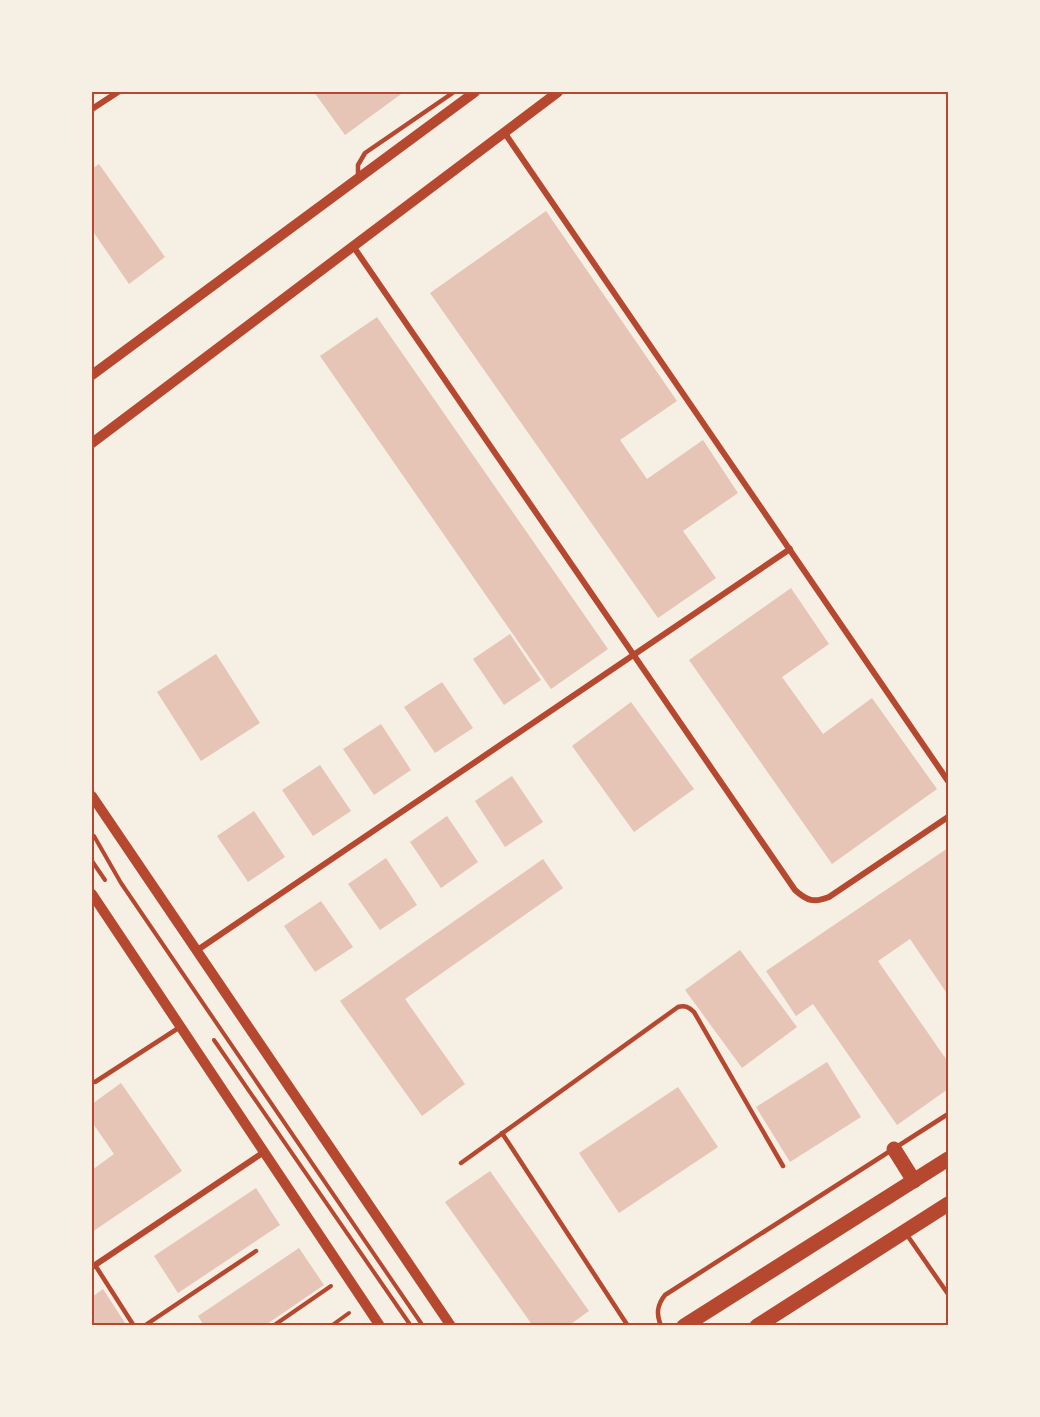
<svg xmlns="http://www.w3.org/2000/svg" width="1040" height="1417" font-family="Bitter,serif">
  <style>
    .building { fill: #e6c5b7 }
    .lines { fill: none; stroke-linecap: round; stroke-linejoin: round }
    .path { stroke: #b5482f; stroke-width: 4 }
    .service { stroke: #b5482f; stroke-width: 4.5 }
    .minor { stroke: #b5482f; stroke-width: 6 }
    .tertiary { stroke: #b5482f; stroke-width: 10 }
    .primary { stroke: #b5482f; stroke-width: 15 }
    .neatline { fill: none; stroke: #b5482f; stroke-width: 2 }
  </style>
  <rect width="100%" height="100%" fill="#f6efe4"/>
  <g class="building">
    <polygon points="314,92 404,92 345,135"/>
    <polygon points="99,164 165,257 129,284 92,230 92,169"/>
    <polygon points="546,211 677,401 620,440 647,479 703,440 738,493 683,531 716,578 658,618 430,293"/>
    <polygon points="377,317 608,649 551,689 320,356"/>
    <polygon points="791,588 829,644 782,677 823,734 872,698 937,789 832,864 689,660"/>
    <polygon points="510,634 541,680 504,705 473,659"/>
    <polygon points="216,654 260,723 201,761 157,692"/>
    <polygon points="442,682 473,728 435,753 404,707"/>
    <polygon points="631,702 694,789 634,832 572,746"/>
    <polygon points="381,724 411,770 374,795 343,749"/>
    <polygon points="320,765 351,811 313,836 282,790"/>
    <polygon points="512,776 543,822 505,847 475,801"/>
    <polygon points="254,811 285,857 248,882 217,836"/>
    <polygon points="447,816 478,862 441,888 410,842"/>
    <polygon points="948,848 948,995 910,939 878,961 948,1062 948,1089 897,1125 813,1004 796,1016 766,971"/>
    <polygon points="386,858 417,905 380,930 348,884"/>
    <polygon points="543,859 563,888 405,999 465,1084 422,1116 340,1001"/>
    <polygon points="321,901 353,947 315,972 284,926"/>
    <polygon points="740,950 797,1027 742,1068 685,990"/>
    <polygon points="827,1062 861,1117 790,1162 756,1107"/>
    <polygon points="121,1083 182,1171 92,1232 92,1170 114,1154 92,1122 92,1104"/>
    <polygon points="678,1087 718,1147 619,1213 579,1153"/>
    <polygon points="490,1171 589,1311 568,1326 533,1326 445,1202"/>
    <polygon points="256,1188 280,1225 178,1293 154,1256"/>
    <polygon points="299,1248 324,1285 264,1326 204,1326 198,1316"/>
    <polygon points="103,1289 127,1326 92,1326 92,1297"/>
  </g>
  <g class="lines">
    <g class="path">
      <polyline points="94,836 121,883 423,1326"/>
      <polyline points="92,861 105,880"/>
      <polyline points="214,1040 411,1326"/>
      <polyline points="273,1326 331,1286"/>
      <polyline points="331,1326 349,1313"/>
    </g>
    <g class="service">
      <polyline points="358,178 358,165 365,153 454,92"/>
      <polyline points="95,1082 180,1027"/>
      <polyline points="502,1133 628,1326"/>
      <path d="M461 1163 678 1007C685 1005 689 1007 694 1012L783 1166"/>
      <polyline points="907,1235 948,1294"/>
      <polyline points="95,1265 134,1326"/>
      <polyline points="144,1326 256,1251"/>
      <path d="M661 1326C656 1314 657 1305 665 1295L948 1114"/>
    </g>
    <g class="minor">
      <polyline points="92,109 118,92"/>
      <polyline points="504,132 948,781"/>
      <path d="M353 246 795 890C807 901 814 903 829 897L948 817"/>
      <polyline points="196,951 790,549"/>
      <polyline points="92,1267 264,1152"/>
    </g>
    <g class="tertiary">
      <polyline points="92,375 475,92"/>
      <polyline points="92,443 558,92"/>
      <polyline points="92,796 451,1326"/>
      <polyline points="92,894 380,1326"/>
    </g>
    <g class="primary">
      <polyline points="894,1149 914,1181"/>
      <polyline points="684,1326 948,1159"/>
      <polyline points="757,1326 948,1204"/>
    </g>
  </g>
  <rect width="1040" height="1417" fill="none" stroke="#f6efe4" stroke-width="186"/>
  <rect x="93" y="93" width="854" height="1231" class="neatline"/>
</svg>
